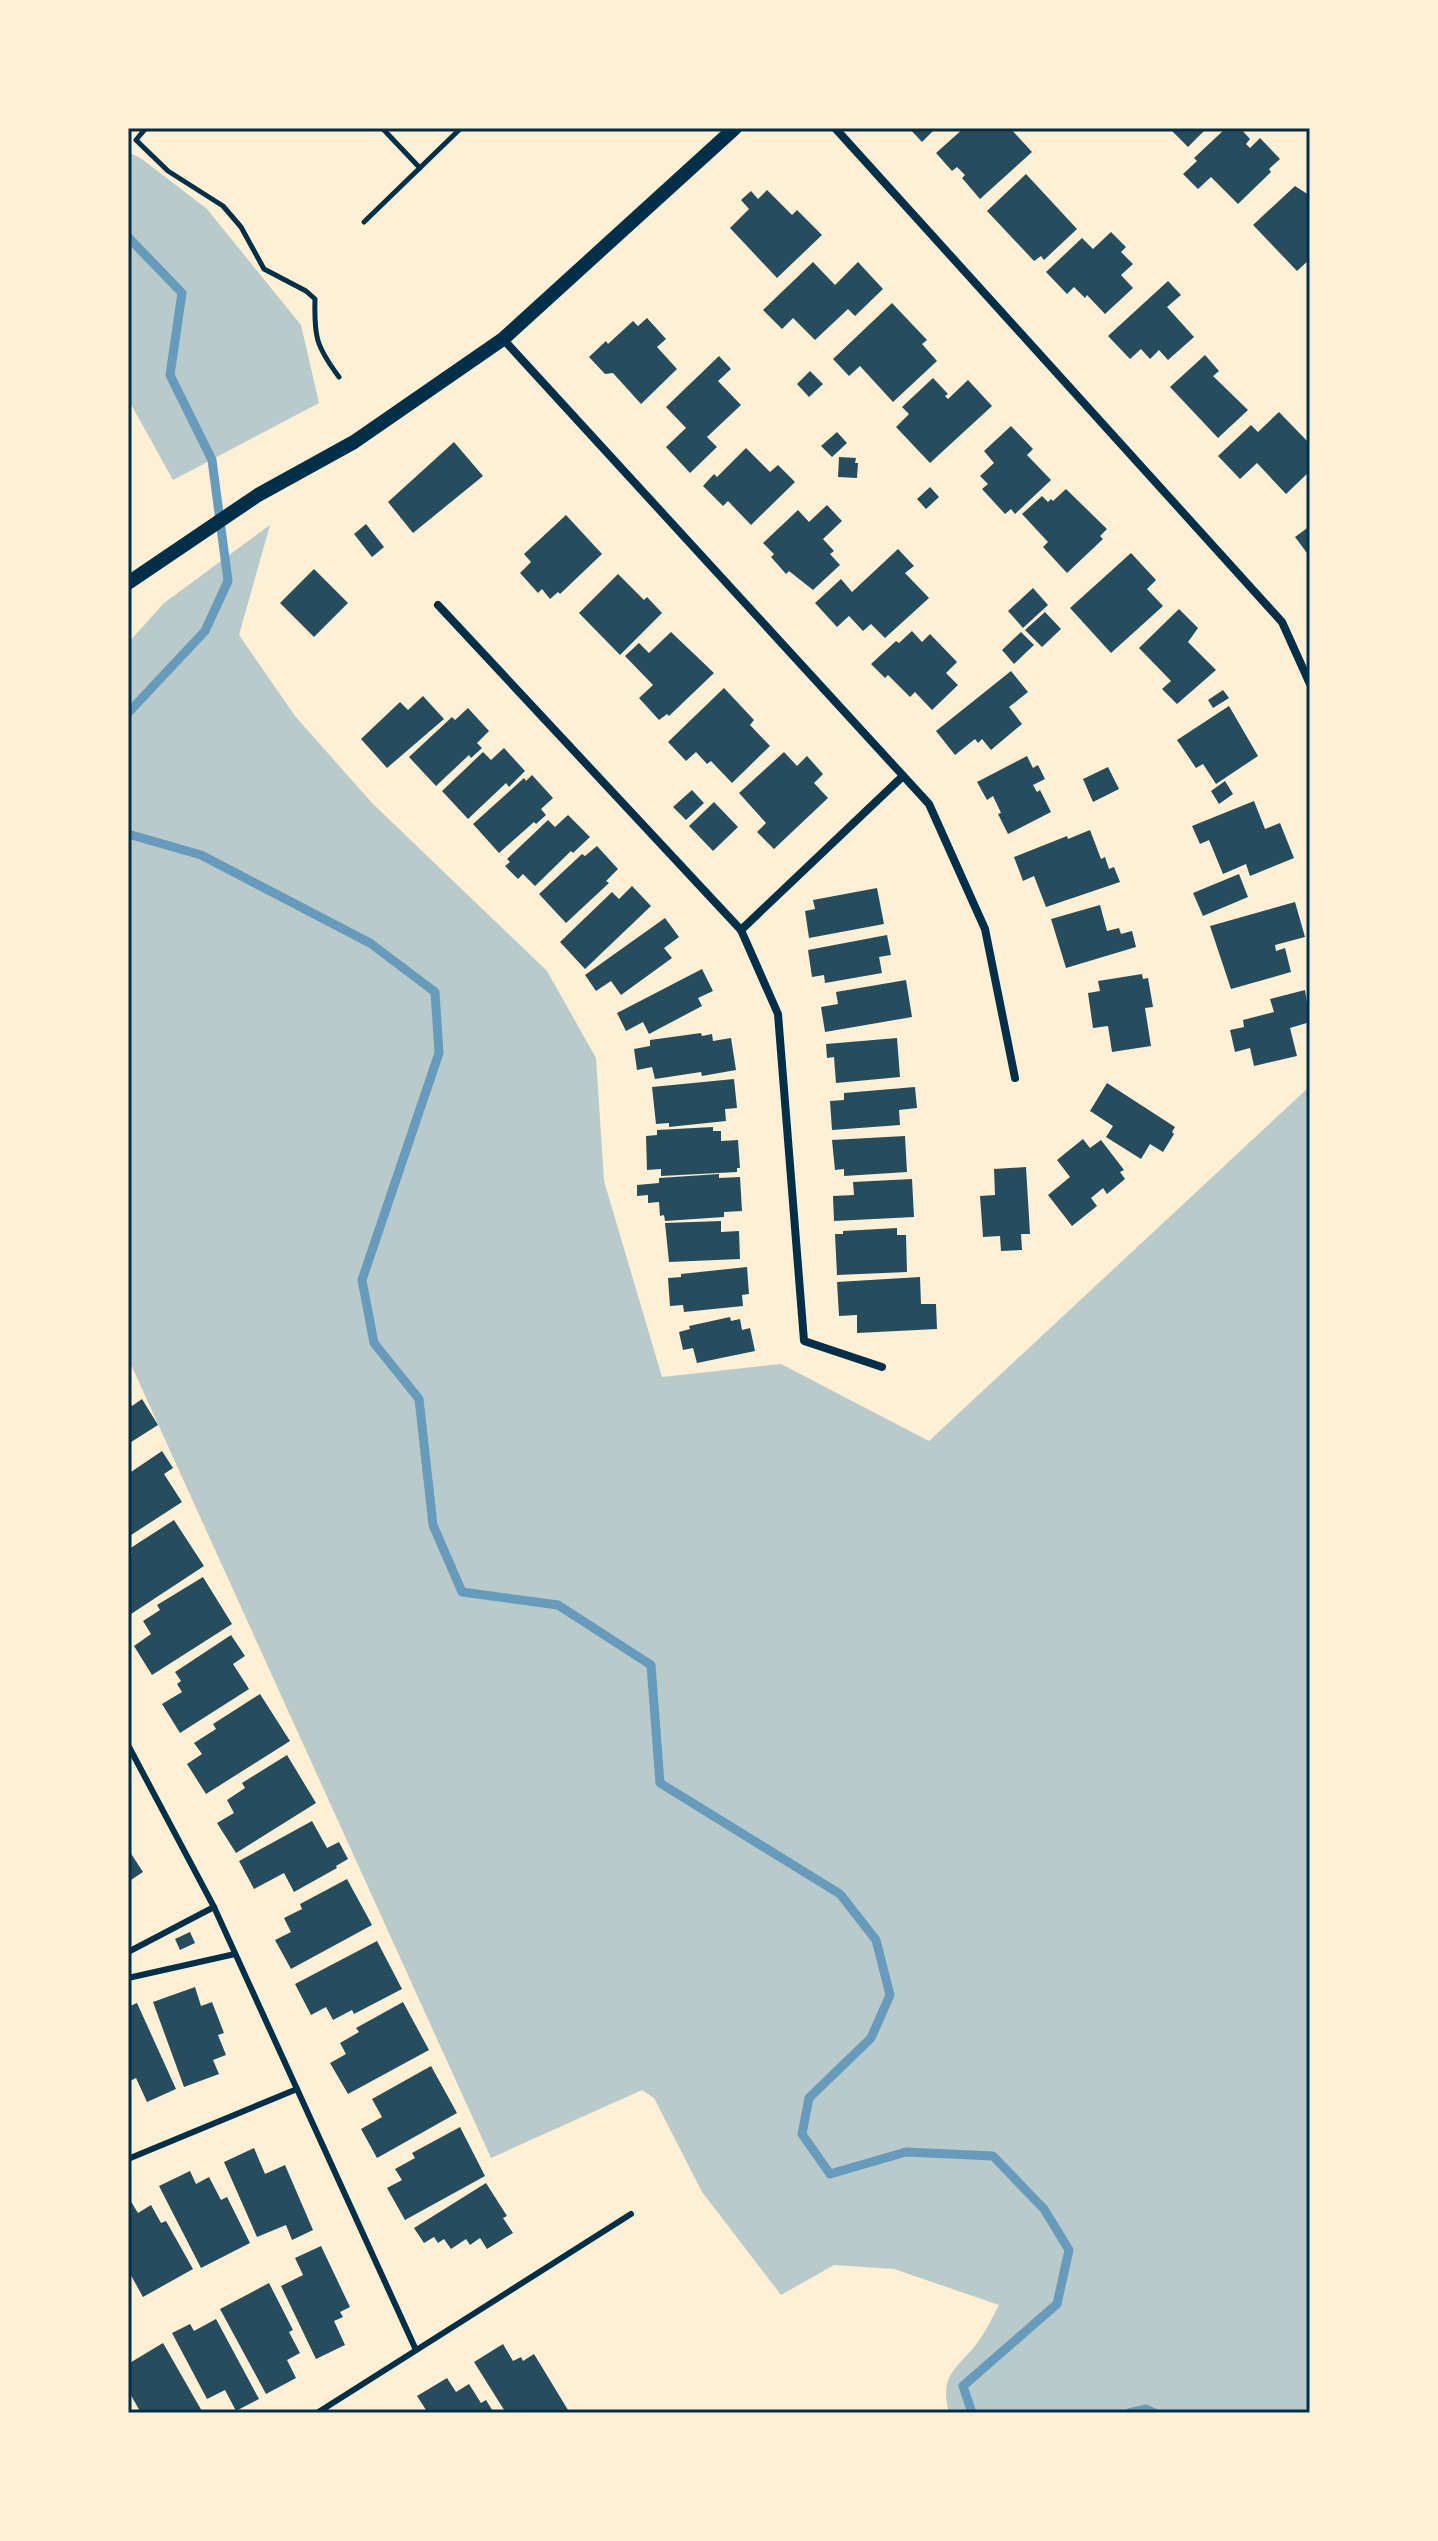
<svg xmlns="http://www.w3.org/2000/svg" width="1438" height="2541" font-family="'Fira Sans',sans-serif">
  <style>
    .green { fill: #b9caca }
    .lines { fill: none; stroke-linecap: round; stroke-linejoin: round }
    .stream { stroke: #669bbc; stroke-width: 9 }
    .building { fill: #264d5e }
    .path { stroke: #003049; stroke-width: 5 }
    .service { stroke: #003049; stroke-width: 6 }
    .minor { stroke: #003049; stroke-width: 8 }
    .tertiary { stroke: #003049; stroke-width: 14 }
    .neatline { fill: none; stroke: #003049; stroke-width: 3 }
  </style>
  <rect width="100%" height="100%" fill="#fdf0d5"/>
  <g class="green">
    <polygon points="128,152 142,159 207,209 301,325 319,403 173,480 128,399"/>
    <path d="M270 525 239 635 295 716 372 803 547 971 596 1058 604 1181 662 1377 781 1364 929 1441 1310 1086V2413H949C938 2372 960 2368 980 2339 987 2329 993 2316 999 2305L894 2269 834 2265 781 2295 702 2192 654 2098 642 2090 491 2158 128 1358V643L164 603Z"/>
  </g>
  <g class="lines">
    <g class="stream">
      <polyline points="128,237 182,293 170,375 212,460 228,581 205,631 128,713"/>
      <polyline points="128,834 201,855 370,943 435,992 439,1053 362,1280 374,1343 419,1399 433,1525 462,1592 558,1605 651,1665 660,1783 840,1894 876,1940 890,1995 871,2038 809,2098 802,2134 830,2174 906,2152 993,2156 1044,2209 1069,2250 1057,2304 963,2386 972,2413"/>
      <polyline points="1129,2413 1146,2409 1155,2413"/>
    </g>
  </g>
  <g class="building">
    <polygon points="909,128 936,128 922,142"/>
    <polygon points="964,128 1010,128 1032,152 980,199 962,178 965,175 957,167 952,171 936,153"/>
    <polygon points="1169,128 1207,128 1188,147"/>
    <polygon points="1226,128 1240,128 1250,139 1246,144 1250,148 1260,138 1280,159 1269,169 1271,172 1238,204 1211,177 1198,189 1183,174 1197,161 1194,158"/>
    <polygon points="1026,174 1077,229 1044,260 1041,256 1034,261 987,211"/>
    <polygon points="1295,186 1309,195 1310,201 1310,259 1297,271 1253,225"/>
    <polygon points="767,190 792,215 797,210 822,235 777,278 730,228 749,209 741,200 751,191 758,199"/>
    <polygon points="1111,232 1126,247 1121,252 1133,264 1121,275 1133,288 1105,314 1087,295 1085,298 1074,287 1067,294 1046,272 1082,238 1093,249"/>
    <polygon points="813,262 835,285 858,262 883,289 855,316 848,309 815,340 793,318 782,329 763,310"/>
    <polygon points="1168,281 1181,295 1167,307 1194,337 1168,360 1159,350 1150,359 1141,349 1130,359 1108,336"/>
    <polygon points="892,303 927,340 922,344 937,361 893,402 860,366 849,376 833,359"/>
    <polygon points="647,318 666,339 657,347 677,369 641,404 613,373 605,374 589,357 606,341 608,344 633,321 638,326"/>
    <polygon points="1205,355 1219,371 1213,376 1248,410 1218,438 1170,387"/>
    <polygon points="719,356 731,369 718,381 741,405 707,437 717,447 690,473 666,447 686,428 666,407"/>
    <polygon points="810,371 823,384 809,397 797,384"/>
    <polygon points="933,378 948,394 945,396 948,399 968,380 992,406 930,463 896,427 909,414 902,407"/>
    <polygon points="1279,412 1310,444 1310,471 1286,494 1257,463 1240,479 1218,456 1251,425 1258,432"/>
    <polygon points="1011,426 1033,449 1027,455 1051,480 1015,514 1011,509 1005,514 982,489 988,484 980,476 994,463 984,451"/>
    <polygon points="837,432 847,443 832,457 821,446"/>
    <polygon points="454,442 483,476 413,533 388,502"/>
    <polygon points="746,448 770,472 778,465 795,482 751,525 728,501 723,506 703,486 714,474 717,477"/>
    <polygon points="839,457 856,458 855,463 858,463 857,478 838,477"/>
    <polygon points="930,487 939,497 926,509 917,499"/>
    <polygon points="1066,489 1107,529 1100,536 1103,539 1067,573 1043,547 1048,542 1022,514 1042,496 1048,502 1051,499 1053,501"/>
    <polygon points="827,505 842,521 823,539 834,551 830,554 840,565 813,590 789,571 786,574 771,557 774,554 763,543 798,510 809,522"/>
    <polygon points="566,515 602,554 560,594 558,592 550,599 542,589 538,593 520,573 531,562 524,554"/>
    <polygon points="366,524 384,547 372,557 354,534"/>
    <polygon points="1310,526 1310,557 1295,537"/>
    <polygon points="898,549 914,566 905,573 929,598 885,638 871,624 863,631 849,616 837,627 815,603 841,579 852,592"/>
    <polygon points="1131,553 1156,580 1147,589 1163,606 1111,653 1070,608"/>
    <polygon points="314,569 348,603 314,637 280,603"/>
    <polygon points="618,574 644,600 647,597 662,613 620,655 579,613"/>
    <polygon points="1033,588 1048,605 1023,628 1008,611"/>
    <polygon points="1179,609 1198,628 1188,642 1216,670 1177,704 1162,689 1171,681 1139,648"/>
    <polygon points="1045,612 1061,629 1042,647 1025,630"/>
    <polygon points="912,631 922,642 930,634 957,662 946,673 958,685 932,710 915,692 910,697 888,675 885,678 871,664 896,641 899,643"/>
    <polygon points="671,632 714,673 669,716 667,714 659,720 639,698 653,685 625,656 639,643 649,653"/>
    <polygon points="1021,632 1034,645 1014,664 1002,650"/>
    <polygon points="1011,671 1028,692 1009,707 1022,724 991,750 982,739 978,743 975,739 955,755 936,731"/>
    <polygon points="724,688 754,720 750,725 770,746 732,783 711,761 707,764 696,752 686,761 668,742"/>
    <polygon points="1223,690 1229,698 1213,708 1208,700"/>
    <polygon points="423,696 444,719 387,768 361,739 400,702 408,710"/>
    <polygon points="1229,706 1258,756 1216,784 1203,764 1196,768 1177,740"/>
    <polygon points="468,708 489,731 477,743 482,748 471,758 469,755 436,786 409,757 452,717 455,720"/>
    <polygon points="504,748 525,771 509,787 506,783 468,819 442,791 483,752 491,760"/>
    <polygon points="784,752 797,766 807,756 823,774 814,783 828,798 774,849 757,832 766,823 739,793"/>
    <polygon points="1027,756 1033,768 1038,765 1045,779 1033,785 1037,792 1040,790 1051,812 1008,834 998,814 1001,813 993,796 987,800 977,782"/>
    <polygon points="1108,767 1119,789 1093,802 1083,779"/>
    <polygon points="532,775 553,798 541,809 546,815 536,824 534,822 499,853 473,824 524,778 526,781"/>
    <polygon points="1225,781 1233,794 1219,804 1211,791"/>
    <polygon points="692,790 704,803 686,820 673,807"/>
    <polygon points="1254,801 1265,829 1280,823 1294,858 1250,876 1246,864 1223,874 1209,840 1200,844 1192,826"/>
    <polygon points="714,802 738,827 713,851 689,826"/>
    <polygon points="568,815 590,837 573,853 571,851 535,886 523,874 518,879 505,866 510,862 507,859 548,820 555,827"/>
    <polygon points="1090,830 1101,859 1105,857 1109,869 1114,867 1120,882 1046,907 1034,876 1023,881 1014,857 1067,836 1068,839"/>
    <polygon points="597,846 618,869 606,881 609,883 566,923 539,894 582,854 585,856"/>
    <polygon points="1239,874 1248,897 1203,916 1193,893"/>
    <polygon points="632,886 651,906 585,969 560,942 612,892 619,899"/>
    <polygon points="877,888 884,924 809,938 805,911 815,909 813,900"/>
    <polygon points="1295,902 1305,937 1275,945 1276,951 1285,948 1291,972 1231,989 1210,926"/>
    <polygon points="1100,905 1107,931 1119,928 1121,934 1132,931 1136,947 1066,968 1051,919"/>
    <polygon points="665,918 679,937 664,948 672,958 621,995 611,981 596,991 585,975"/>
    <polygon points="887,935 891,955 879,957 882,973 825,983 824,975 812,977 808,950"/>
    <polygon points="702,969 713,991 698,998 702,1006 649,1034 643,1022 626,1031 617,1013"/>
    <polygon points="1142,974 1143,979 1148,978 1153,1007 1145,1008 1151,1046 1112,1052 1108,1026 1093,1028 1088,993 1100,991 1098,981"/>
    <polygon points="906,980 912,1017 825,1032 821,1007 838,1004 836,992"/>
    <polygon points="1305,990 1310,1022 1290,1028 1297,1056 1254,1066 1250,1048 1235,1052 1230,1030 1244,1027 1243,1020 1274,1012 1270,999"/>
    <polygon points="701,1033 702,1036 712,1034 713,1041 731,1038 736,1070 702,1076 701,1072 655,1079 652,1067 637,1070 634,1049 650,1046 650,1040"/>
    <polygon points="897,1038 900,1077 836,1083 834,1057 827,1058 826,1044"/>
    <polygon points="734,1079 737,1108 725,1109 726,1121 669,1127 669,1123 656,1124 652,1087"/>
    <polygon points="1107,1083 1175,1127 1172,1132 1174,1134 1163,1152 1150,1144 1141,1159 1106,1137 1113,1126 1090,1111"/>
    <polygon points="915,1087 917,1108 899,1110 900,1125 832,1130 830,1101 844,1100 844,1093"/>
    <polygon points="713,1127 713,1131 721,1131 721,1141 738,1140 740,1168 737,1168 737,1172 661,1176 661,1169 647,1170 646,1136 657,1135 657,1130"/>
    <polygon points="905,1136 907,1172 844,1176 844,1169 835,1170 832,1140"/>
    <polygon points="1083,1139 1090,1148 1101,1140 1124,1170 1120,1172 1125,1179 1107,1194 1103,1188 1091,1198 1097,1206 1072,1226 1048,1195 1070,1177 1057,1160"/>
    <polygon points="1026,1167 1030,1234 1021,1234 1022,1250 1001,1251 1000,1236 983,1237 980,1196 995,1195 994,1169"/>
    <polygon points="719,1174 719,1178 740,1177 742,1211 724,1212 724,1217 665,1221 664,1215 660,1216 659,1202 648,1203 648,1195 637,1196 637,1185 659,1183 659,1178"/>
    <polygon points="912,1179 914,1217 834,1221 833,1196 854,1195 853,1182"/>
    <polygon points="721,1221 721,1232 739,1231 740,1259 669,1262 665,1223"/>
    <polygon points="897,1228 897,1235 906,1235 907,1272 837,1275 835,1234 843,1234 843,1231"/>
    <polygon points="747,1267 749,1294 742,1295 743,1306 684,1312 683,1305 670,1306 668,1278 681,1277 681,1274"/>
    <polygon points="920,1277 921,1304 936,1304 937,1329 857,1333 857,1315 839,1316 837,1282"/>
    <polygon points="730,1317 731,1321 740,1319 742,1330 750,1328 755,1351 697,1363 693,1348 683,1350 679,1332 690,1329 689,1326"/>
    <polygon points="128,1399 132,1406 142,1399 158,1425 128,1444"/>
    <polygon points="162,1451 173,1468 164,1474 182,1502 128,1537 128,1474"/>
    <polygon points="174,1520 204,1566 128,1616 128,1555 132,1553 129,1549"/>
    <polygon points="203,1577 232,1624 152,1675 134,1646 151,1634 143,1621 160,1610 157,1605"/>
    <polygon points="231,1635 245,1656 233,1664 249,1689 180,1733 162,1704 182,1692 177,1684 181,1681 175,1672"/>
    <polygon points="260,1694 290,1741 206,1794 187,1764 202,1754 194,1743 216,1729 213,1724"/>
    <polygon points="287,1755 316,1803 236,1853 217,1823 234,1813 227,1800 245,1788 242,1783"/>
    <polygon points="312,1821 327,1848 339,1842 348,1859 336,1866 337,1868 294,1892 284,1873 254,1889 239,1861"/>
    <polygon points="128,1849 143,1872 128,1882"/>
    <polygon points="347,1879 372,1925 291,1969 275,1940 291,1932 284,1918 302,1909 300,1904"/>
    <polygon points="190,1932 195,1943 180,1950 175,1939"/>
    <polygon points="377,1941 402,1989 354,2014 352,2010 333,2020 326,2007 311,2015 295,1984"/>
    <polygon points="195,1987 201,2006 212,2002 224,2033 218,2035 226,2055 213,2060 219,2074 184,2087 153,2002"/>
    <polygon points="403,2002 429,2050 348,2094 330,2063 346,2054 340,2043 359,2032 356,2028"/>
    <polygon points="137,2003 176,2089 147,2102 136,2078 128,2082 128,2007"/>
    <polygon points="431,2066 457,2113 377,2158 361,2129 382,2117 372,2099"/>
    <polygon points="460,2127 485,2176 405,2220 387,2188 402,2180 395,2169 415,2158 412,2153"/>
    <polygon points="254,2148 265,2174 285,2165 313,2230 292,2240 286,2225 257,2237 224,2162"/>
    <polygon points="190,2171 196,2184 209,2177 221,2200 227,2197 250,2243 201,2268 159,2186"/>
    <polygon points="486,2183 507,2216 503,2218 513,2233 487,2249 480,2238 470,2245 466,2239 451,2249 444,2239 438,2243 434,2237 424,2243 414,2228"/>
    <polygon points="130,2200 138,2213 151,2205 161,2223 166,2221 193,2269 143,2297 128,2270 128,2201"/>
    <polygon points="321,2246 350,2307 340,2312 343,2317 334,2321 345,2345 316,2359 281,2286 303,2275 295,2258"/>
    <polygon points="269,2283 293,2330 289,2332 300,2353 287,2360 296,2378 266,2394 220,2309"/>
    <polygon points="216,2319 259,2399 236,2411 225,2390 207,2399 172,2333 190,2324 194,2331"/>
    <polygon points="163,2343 203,2413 141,2413 128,2390 128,2364"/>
    <polygon points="503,2344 513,2361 521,2357 523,2361 534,2354 568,2410 563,2413 506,2413 474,2362"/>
    <polygon points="447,2378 456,2392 469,2384 481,2403 486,2400 494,2413 428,2413 417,2396"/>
  </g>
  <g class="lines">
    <g class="path">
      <path d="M146 128 136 140 168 171 223 206 241 227 264 269 306 291 315 299C314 337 316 346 339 377"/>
      <polyline points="382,128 420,168"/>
      <polyline points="364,222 461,128"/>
    </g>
    <g class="service">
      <polyline points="128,1745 214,1907 416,2350"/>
      <polyline points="128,1952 214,1907"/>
      <polyline points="128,1978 235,1954"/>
      <polyline points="128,2159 297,2089"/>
      <polyline points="317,2413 631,2214"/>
    </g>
    <g class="minor">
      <polyline points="835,128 1282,622 1310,684"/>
      <polyline points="503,339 929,804 985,929 1015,1078"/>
      <polyline points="438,605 741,930 778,1014 804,1341 882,1367"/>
      <polyline points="741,930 903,776"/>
    </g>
    <polyline class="tertiary" points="128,583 258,495 354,442 503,339 735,128"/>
  </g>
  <rect width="1438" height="2541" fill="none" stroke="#fdf0d5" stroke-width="260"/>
  <rect x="130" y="130" width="1178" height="2281" class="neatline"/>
</svg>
